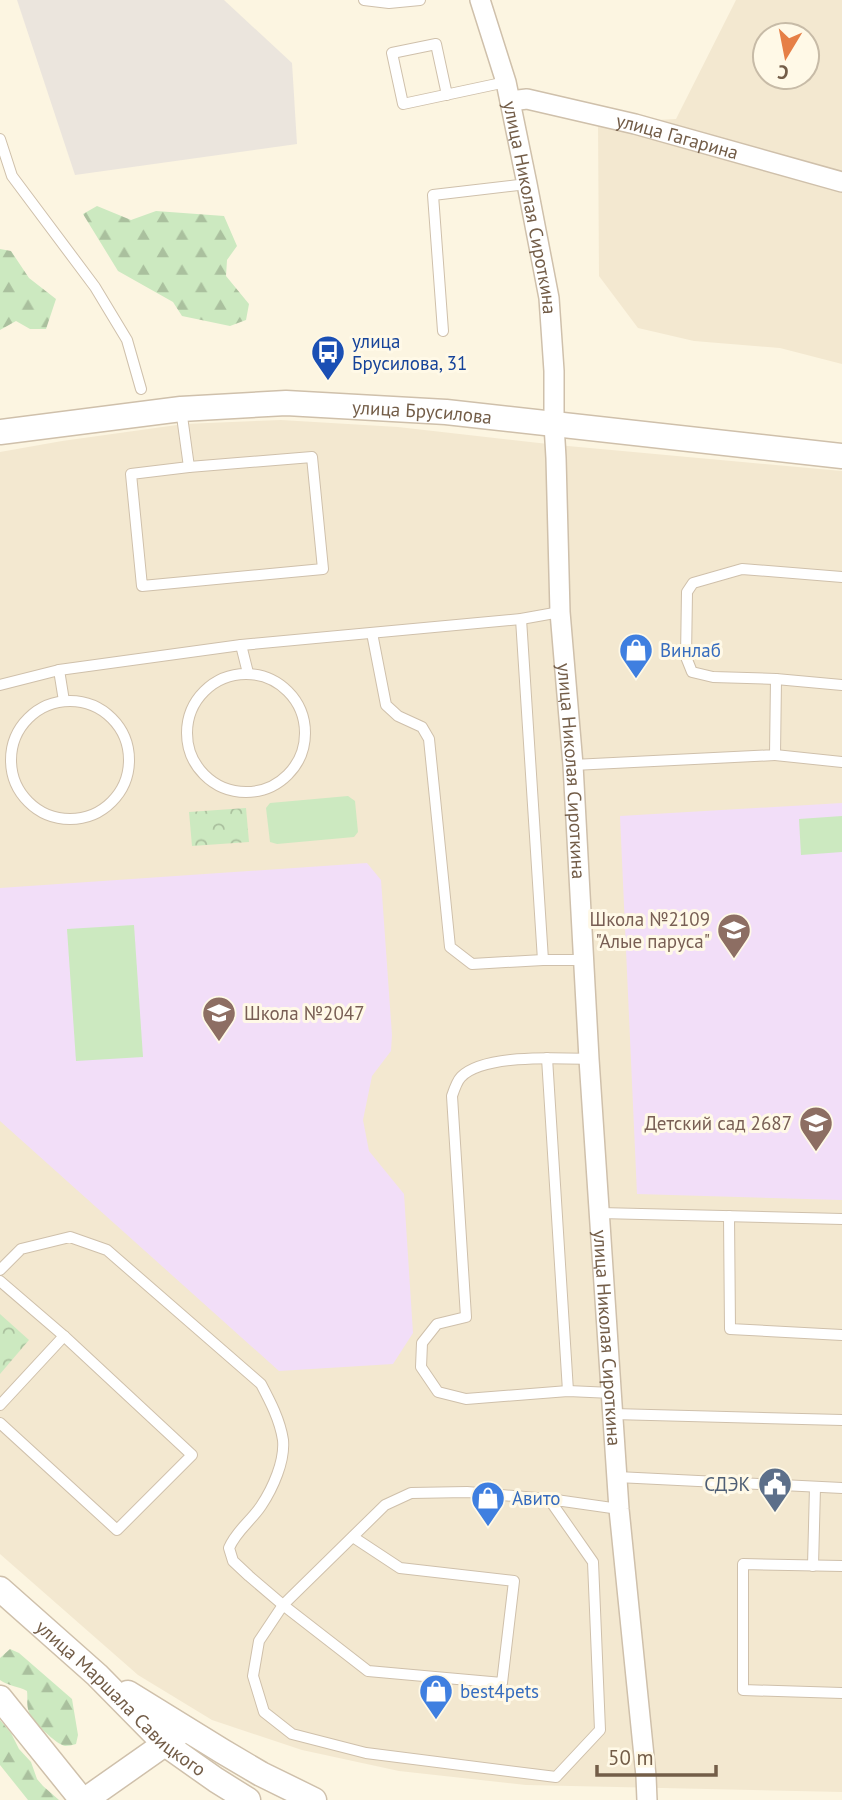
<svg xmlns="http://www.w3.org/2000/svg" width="842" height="1800" font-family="'PT Sans',sans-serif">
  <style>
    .residential { fill: #f3e8d0; fill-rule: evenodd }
    .industrial { fill: #ebe5dd }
    .education { fill: #f2def8 }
    .grass { fill: #cce9c0 }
    .forest { fill: url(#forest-firs) }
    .park { fill: url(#park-crowns) }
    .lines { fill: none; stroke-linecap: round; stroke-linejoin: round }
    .service-casing { stroke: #cfc0ab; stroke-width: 12 }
    .minor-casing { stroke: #cfc0ab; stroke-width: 22 }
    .tertiary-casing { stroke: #cfc0ab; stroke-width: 27 }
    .service { stroke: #fff; stroke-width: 10 }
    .minor { stroke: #fff; stroke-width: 19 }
    .tertiary { stroke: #fff; stroke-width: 24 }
    .labels { text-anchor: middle; stroke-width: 6; stroke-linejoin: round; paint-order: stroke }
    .street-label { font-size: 19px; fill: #735d48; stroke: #fff9e7 }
    .transit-label { font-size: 19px; fill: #164399; stroke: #fff9e7; text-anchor: start }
    .shop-label { font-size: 19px; fill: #366cbe; stroke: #fff9e7; text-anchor: start }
    .education-label { font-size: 19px; fill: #785e54; stroke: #fff9e7; text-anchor: end }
    .service-label { font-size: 19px; fill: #4e5e75; stroke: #fff9e7; text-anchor: end }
  </style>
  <defs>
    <pattern id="forest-firs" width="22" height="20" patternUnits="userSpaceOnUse" patternTransform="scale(1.75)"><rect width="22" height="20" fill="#cce9c0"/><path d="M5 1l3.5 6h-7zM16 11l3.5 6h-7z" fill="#aac09e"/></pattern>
    <pattern id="park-crowns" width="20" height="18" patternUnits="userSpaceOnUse" patternTransform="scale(1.75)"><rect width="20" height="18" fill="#cce9c0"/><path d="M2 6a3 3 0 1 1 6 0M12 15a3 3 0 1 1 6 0" fill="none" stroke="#aac09e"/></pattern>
  </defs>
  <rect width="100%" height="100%" fill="#fcf5e1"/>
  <g class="residential">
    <path d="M736 0H842V364L780 348 694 341 638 328 599 276 598 123 676 119ZM765 35H807V77H765Z"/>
    <polygon points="281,420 398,427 557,445 842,471 842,1792 526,1785 399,1771 302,1750 212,1720 138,1675 0,1554 0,452 62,441 184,424"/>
  </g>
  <polygon class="industrial" points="17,0 224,0 292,63 297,144 75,175"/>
  <g class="education">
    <polygon points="842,803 842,1200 637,1194 620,816"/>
    <polygon points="367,863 381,880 392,1035 391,1051 372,1076 363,1120 369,1151 404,1194 413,1333 393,1364 279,1371 0,1121 0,888"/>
  </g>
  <g class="grass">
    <polygon points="348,796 355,801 358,832 354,837 277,844 270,842 266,808 270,803"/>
    <polygon points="842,816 842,852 801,855 799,819"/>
    <polygon points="134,925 143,1057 76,1061 67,929"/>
  </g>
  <g class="forest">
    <polygon points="97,206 131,220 156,211 224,216 237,246 227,260 226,276 249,304 246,320 230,326 182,316 173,302 118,271 83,214"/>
    <polygon points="0,249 11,251 29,278 56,299 46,329 30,329 16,321 0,330"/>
    <path d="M10 1649 19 1653 72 1699 78 1735 76 1744C72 1745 69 1746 65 1746 57 1745 31 1720 29 1712 26 1705 28 1698 27 1691 18 1686 8 1686 0 1680V1658Z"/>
    <polygon points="0,1720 11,1733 19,1749 31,1762 37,1779 43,1786 59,1800 28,1800 0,1765"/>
  </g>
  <g class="park">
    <polygon points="246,808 249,842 192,846 189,812"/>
    <polygon points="0,1314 29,1340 0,1374"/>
  </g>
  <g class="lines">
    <g class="service-casing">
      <g id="service">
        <polyline points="364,0 389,3 420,0"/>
        <polyline points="447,95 436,44 392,53 403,104 506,82"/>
        <polyline points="0,139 12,176 95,287 127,340 141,389"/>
        <polyline points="443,331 433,195 527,184"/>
        <polyline points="181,409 189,467"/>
        <polygon points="312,457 323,569 142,586 131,474 189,467"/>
        <polyline points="842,577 742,569 693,583 687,592 686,657 692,672 713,677 776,679 842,685"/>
        <polyline points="521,619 543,960"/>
        <polyline points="372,633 386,705 398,716 422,727 429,739 450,947 472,964 543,960 583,960"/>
        <polyline points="241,645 248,673"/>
        <polyline points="59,670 64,701"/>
        <circle cx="246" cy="733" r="59"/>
        <polyline points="0,685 59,670 241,645 521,619 560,612"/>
        <circle cx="70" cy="760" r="59"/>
        <polyline points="775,755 842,762"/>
        <polyline points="573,765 775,755 776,679"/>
        <polyline points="547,1058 568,1391"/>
        <path d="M589 1059C558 1058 483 1054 461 1077 457 1081 454 1090 452 1096L466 1317 437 1324 422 1343 421 1367 438 1392 466 1399 568 1391 612 1393"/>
        <polyline points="600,1213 842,1219"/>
        <polyline points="729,1216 730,1329 842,1335"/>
        <path d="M0 1270 21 1249 70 1237 107 1250 261 1384C270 1401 280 1420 283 1440 285 1461 273 1488 261 1506 251 1521 236 1531 229 1548L233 1561 249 1576 283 1605 368 1671 502 1683 514 1581 400 1568 353 1537"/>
        <polyline points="0,1281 64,1336 192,1455 117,1530 0,1423"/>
        <polyline points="0,1405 64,1336"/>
        <polyline points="613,1414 842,1420"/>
        <polyline points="617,1477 842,1488"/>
        <polyline points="549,1499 593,1562 600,1730 556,1777 366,1753 292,1734 264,1712 253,1676 259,1641 283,1605 385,1505 411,1493 467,1492 549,1499 619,1509"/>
        <polyline points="813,1566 815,1487"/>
        <polyline points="842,1566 743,1564 743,1690 842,1693"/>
      </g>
    </g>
    <g class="minor-casing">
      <g id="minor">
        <path id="s1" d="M480 0 506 82 527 184 549 298 554 371V424L556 458 560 612 573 765 589 1059 619 1509 646 1776 647 1800"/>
        <path id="s2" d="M510 101 527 99 635 124 842 182"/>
      </g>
    </g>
    <g class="tertiary-casing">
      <g id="tertiary">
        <path id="s3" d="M0 432 181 409 286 403 446 412 842 456"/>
        <path id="s4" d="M0 1589 97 1675 165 1744 216 1780 248 1800"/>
        <polyline points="128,1693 222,1751 261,1774 314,1800"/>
        <polyline points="0,1698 82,1800"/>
        <polyline points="85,1800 176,1736"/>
      </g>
    </g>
    <use href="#service" class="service"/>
    <use href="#minor" class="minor"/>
    <use href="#tertiary" class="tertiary"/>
  </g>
  <defs>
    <g id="bus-pin" transform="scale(1.75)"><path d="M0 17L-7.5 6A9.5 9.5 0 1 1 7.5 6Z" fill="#1a4fb4" stroke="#fff9e7"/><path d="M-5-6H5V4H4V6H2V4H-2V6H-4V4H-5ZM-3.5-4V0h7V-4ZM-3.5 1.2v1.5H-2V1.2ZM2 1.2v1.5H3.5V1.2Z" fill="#fff"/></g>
    <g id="shop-pin" transform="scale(1.75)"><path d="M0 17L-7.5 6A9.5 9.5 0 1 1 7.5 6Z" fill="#3f7fe0" stroke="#fff9e7"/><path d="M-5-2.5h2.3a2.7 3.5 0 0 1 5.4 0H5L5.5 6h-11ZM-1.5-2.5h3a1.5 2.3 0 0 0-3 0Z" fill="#fff"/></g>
    <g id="school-pin" transform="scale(1.75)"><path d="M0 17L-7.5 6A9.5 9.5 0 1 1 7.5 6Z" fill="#8d6e63" stroke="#fff9e7"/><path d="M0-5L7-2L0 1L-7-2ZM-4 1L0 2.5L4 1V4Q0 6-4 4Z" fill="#fff"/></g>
    <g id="civic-pin" transform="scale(1.75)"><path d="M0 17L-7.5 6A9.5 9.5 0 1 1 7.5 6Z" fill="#5c6f8a" stroke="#fff9e7"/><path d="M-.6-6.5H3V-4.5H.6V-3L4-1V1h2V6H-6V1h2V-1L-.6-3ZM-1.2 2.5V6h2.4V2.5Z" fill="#fff"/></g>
  </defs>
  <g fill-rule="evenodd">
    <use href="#bus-pin" x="328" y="352"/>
    <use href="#shop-pin" x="636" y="650"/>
    <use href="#school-pin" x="734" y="930"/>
    <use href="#school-pin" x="219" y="1013"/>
    <use href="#school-pin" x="816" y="1123"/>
    <use href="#civic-pin" x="775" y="1484"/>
    <use href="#shop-pin" x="488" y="1498"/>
    <use href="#shop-pin" x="436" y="1691"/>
  </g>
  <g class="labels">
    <g class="street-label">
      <text dy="7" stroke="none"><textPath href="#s2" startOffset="172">улица Гагарина</textPath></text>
      <text dy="7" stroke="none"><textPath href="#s1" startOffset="214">улица Николая Сироткина</textPath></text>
      <text dy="7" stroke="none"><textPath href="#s3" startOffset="424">улица Брусилова</textPath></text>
      <text dy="7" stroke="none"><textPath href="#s1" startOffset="780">улица Николая Сироткина</textPath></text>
      <text dy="7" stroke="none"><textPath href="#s1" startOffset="1348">улица Николая Сироткина</textPath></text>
      <text dy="7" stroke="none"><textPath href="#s4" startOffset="163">улица Маршала Савицкого</textPath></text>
    </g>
    <g class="transit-label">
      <text x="352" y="348">улица<tspan x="352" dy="22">Брусилова, 31</tspan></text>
    </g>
    <g class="shop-label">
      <text x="660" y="657">Винлаб</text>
      <text x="512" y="1505">Авито</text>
      <text x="460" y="1698">best4pets</text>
    </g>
    <g class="education-label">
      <text x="710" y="926">Школа №2109<tspan x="710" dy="22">"Алые паруса"</tspan></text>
      <text x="244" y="1020" text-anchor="start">Школа №2047</text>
      <text x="792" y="1130">Детский сад 2687</text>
    </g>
    <g class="service-label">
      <text x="750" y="1491">СДЭК</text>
    </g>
  </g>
  <g transform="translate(786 56) rotate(190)"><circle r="33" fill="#fff9e7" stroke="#c7bba7" stroke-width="2"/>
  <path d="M0-5L12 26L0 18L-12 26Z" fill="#e67f46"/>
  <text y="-10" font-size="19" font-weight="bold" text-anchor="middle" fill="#735d48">С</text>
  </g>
  <path d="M597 1765v10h119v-10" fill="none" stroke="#735d48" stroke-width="3.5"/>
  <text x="608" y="1765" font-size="21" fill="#735d48" stroke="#fff9e7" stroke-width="5" paint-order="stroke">50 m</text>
</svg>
